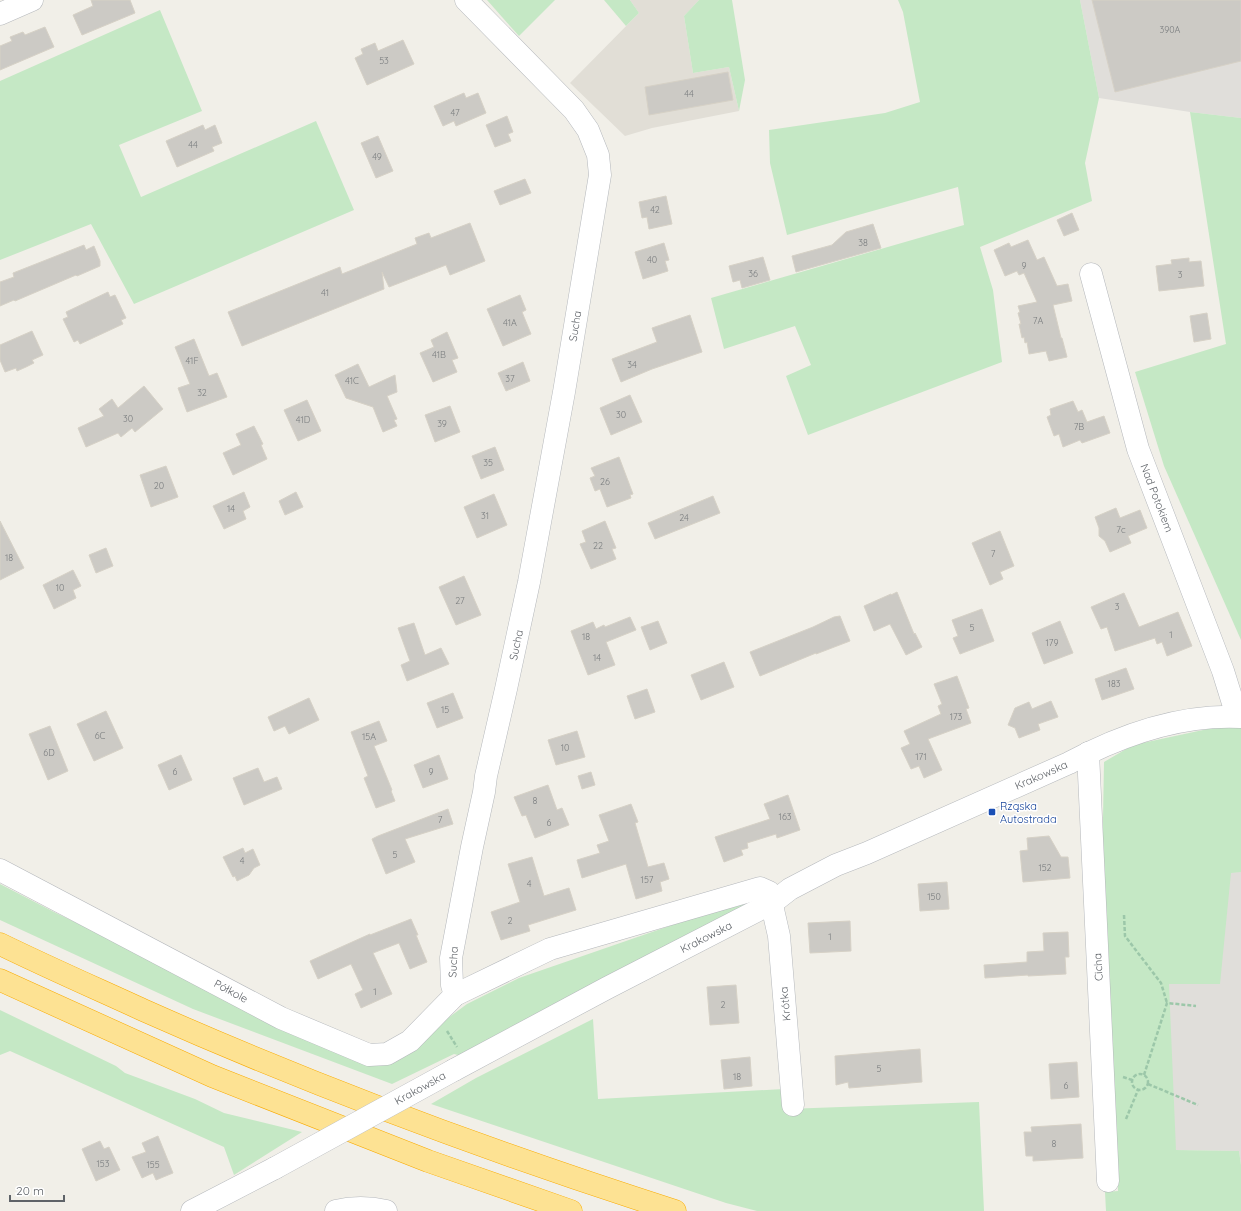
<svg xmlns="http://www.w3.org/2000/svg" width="1241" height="1211" font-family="Quicksand,sans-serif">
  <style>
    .industrial { fill: #e0deda }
    .education { fill: #e1ded6 }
    .green { fill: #c5e8c5 }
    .building { fill: #cccac5; stroke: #d6d1c6 }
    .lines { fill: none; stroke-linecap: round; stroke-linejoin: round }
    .minor-casing { stroke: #b5b8bc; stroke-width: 23 }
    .highway-casing { stroke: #f9ab00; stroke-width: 23 }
    .path { stroke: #9cc7a9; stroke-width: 2.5; stroke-dasharray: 4 2; stroke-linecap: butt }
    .minor { stroke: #fff; stroke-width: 22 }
    .highway { stroke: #fde293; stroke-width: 22 }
    .minor-bridge-casing { stroke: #b5b8bc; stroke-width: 23; stroke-linecap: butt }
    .minor-bridge { stroke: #fff; stroke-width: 22 }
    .transit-dot { fill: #1a4fb4; stroke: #fff; stroke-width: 1.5 }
    .labels { text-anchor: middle; stroke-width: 3; stroke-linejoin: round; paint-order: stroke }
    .number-label { font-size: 9px; fill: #7a7d7f }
    .street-label { font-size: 11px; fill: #5f6368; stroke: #fff }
    .transit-label { font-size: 11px; fill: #164399; stroke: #fff; text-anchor: start }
  </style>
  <rect width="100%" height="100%" fill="#f1efe8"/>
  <g class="industrial">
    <polygon points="1080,0 1241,0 1241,118 1190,112 1099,98"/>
    <polygon points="1241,872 1241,1165 1239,1151 1176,1150 1102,875"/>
  </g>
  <polygon class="education" points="630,0 699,0 684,16 693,73 729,67 739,111 652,128 625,136 570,83 639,13"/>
  <g class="green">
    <polygon points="487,0 555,0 519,36"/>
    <polygon points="604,0 630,0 639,13 626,26"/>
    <polygon points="699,0 732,0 745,80 739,111 729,67 693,73 684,16"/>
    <polygon points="898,0 1080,0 1099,98 1085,163 1092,201 980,247 993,290 1002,362 808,435 786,376 811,365 795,326 724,349 711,298 964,225 958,187 787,235 770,163 769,130 885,113 920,102 903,12"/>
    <polygon points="160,10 202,111 119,145 141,197 316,121 354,210 134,304 91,224 0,260 0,81"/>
    <polygon points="1190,112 1241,118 1241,640 1164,466 1135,372 1226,344"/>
    <polygon points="1241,726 1241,872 1231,873 1220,984 1169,984 1176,1150 1239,1151 1241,1165 1241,1211 1106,1211 1105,1192 1118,1191 1117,1152 1102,875 1104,762 1133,745 1217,727"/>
    <polygon points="0,884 56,913 371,1063 440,1024 467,1004 519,978 759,895 750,903 462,1056 454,1054 392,1084 193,1009 0,920"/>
    <polygon points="0,1010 116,1066 125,1073 195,1099 224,1113 302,1132 234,1175 224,1147 10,1051 0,1055"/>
    <polygon points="593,1019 598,1099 784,1089 786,1109 979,1102 984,1211 757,1211 726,1203 431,1104 476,1078"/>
  </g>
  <g class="building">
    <polygon points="91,0 130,0 135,13 82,35 73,15 93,6"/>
    <polygon points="1092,0 1241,0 1241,61 1115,92"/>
    <polygon points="45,27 54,47 0,70 0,46 12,41 10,37 23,32 25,35"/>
    <polygon points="403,40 414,64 367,85 355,58 363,54 361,49 375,43 378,51"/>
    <polygon points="728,72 733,100 649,115 645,87"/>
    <polygon points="464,93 466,98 478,93 486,113 456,126 454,121 443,126 434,106"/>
    <polygon points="507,116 513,132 508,134 511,141 495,147 486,125"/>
    <polygon points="203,125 205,130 215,125 222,143 212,147 214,151 177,167 166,141"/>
    <polygon points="378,136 393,171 376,178 361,143"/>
    <polygon points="525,179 531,193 500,205 494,191"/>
    <polygon points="666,196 672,224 649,229 647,217 642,218 639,202"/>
    <polygon points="1072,213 1079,230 1064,236 1057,220"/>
    <polygon points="470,223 485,261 450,275 446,265 389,287 382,272 384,289 242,346 228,312 340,267 342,274 417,244 415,238 429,233 431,238"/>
    <polygon points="873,224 881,248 796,272 792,256 832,245 846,232"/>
    <polygon points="1028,240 1037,260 1044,257 1057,286 1068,284 1072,301 1053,305 1061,338 1062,338 1067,357 1049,361 1046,351 1029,354 1027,342 1025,343 1024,337 1022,338 1019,324 1021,324 1018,313 1020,312 1018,306 1037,302 1024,273 1019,275 1017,271 1005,276 994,250 1009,243 1011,247"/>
    <polygon points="664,243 669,260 665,261 668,271 643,279 635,252"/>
    <polygon points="84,245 86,250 94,246 100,261 100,266 77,276 76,275 15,301 14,300 0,306 0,282 14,277 13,273"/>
    <polygon points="763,257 770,280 742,288 740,280 733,282 729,266"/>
    <polygon points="1189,258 1189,262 1201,261 1204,286 1159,291 1156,266 1172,264 1171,260"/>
    <polygon points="108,292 110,297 115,295 126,318 121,320 123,324 80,344 78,340 74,342 63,319 68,317 66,312"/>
    <polygon points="520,295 526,310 522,312 531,334 503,346 487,309"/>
    <polygon points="1207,313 1211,339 1194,342 1190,316"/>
    <polygon points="690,315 702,352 652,369 621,382 612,359 657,342 652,328"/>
    <polygon points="32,331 43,355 32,360 34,363 26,367 17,371 16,368 5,372 0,360 0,345"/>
    <polygon points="447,332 458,358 452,360 457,372 433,382 420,353 434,347 431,340"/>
    <polygon points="194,339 209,376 217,373 227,397 187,412 178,388 190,384 175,347"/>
    <polygon points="523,362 530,381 506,391 498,373"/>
    <polygon points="358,364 369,387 395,375 397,392 387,396 397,419 394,420 397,426 383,432 373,407 346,398 335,375"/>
    <polygon points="144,386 163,409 135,432 132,428 121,437 118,433 86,447 78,428 104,416 99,409 112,399 118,408"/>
    <polygon points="630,395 642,422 611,435 600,408"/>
    <polygon points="307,400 321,431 298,441 284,410"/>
    <polygon points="1073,401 1078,412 1082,410 1087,422 1104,416 1110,433 1082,443 1080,440 1063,447 1059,434 1054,436 1047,417 1051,415 1050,409"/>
    <polygon points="450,406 460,432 435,442 425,415"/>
    <polygon points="254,426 263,444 261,445 267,459 233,475 223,453 241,445 236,434"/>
    <polygon points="495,447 504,470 481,479 472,456"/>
    <polygon points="619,457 633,494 630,495 631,498 607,507 600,489 595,491 590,478 595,476 591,468"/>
    <polygon points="166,466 178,497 151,507 140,475"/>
    <polygon points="244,492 250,507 243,511 246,519 224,529 213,506"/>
    <polygon points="296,492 303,507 285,515 279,501"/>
    <polygon points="494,494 507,525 477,538 464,507"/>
    <polygon points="713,496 720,513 655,539 648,523"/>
    <polygon points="1116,508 1120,518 1140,510 1147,528 1128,536 1131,543 1110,552 1105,541 1099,536 1099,528 1095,517"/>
    <polygon points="0,521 24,568 0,580"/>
    <polygon points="605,521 616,548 612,549 616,559 591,569 580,544 586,542 582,531"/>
    <polygon points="1000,531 1014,566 1000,572 1003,579 990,585 972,543"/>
    <polygon points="106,548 113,566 96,573 89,555"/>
    <polygon points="73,570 81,586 73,590 76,598 54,609 43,585"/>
    <polygon points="464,576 481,615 456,625 439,587"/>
    <polygon points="897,592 914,634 915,633 922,647 906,655 890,624 874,631 864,606 891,594 891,595"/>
    <polygon points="1124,593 1139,627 1178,612 1192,646 1167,656 1162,642 1157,644 1155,638 1115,651 1107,627 1101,629 1091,607"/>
    <polygon points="982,609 994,641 960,654 953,638 958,636 952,620"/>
    <polygon points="840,616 850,641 816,654 816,653 760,676 750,652 813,627 834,617"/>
    <polygon points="630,617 636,630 606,642 615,665 588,675 571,631 593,622 596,629 604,625 605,627"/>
    <polygon points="658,621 667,643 650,650 641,627"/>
    <polygon points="1060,621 1073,653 1044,664 1032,633"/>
    <polygon points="414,623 425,655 441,648 449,664 407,681 401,665 410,661 398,628"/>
    <polygon points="724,662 734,687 701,700 691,675"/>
    <polygon points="1126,668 1134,689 1102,700 1095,679"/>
    <polygon points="957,676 969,708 966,709 971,723 928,739 942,770 924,778 919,766 911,769 901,748 910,744 904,731 941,714 938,706 942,704 934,684"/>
    <polygon points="647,689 655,712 635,719 627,696"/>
    <polygon points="453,693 463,718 437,728 427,703"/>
    <polygon points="309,698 319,720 289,734 285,726 274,731 268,717"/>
    <polygon points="1051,701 1058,717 1038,724 1040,730 1019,738 1015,728 1008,725 1015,708 1029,702 1032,709"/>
    <polygon points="106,711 123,748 94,761 77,724"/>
    <polygon points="379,721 387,741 374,746 392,790 391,791 395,801 376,808 364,778 368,776 351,732"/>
    <polygon points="50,726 68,771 48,780 29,734"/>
    <polygon points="577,731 585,757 556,765 548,740"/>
    <polygon points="181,755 192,780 169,790 158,765"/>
    <polygon points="439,755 448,779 423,788 414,765"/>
    <polygon points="258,768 264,782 277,777 282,789 244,805 233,778"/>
    <polygon points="591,772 595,785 582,789 578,776"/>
    <polygon points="548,785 557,810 562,808 569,825 535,838 526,815 522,816 514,797"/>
    <polygon points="788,795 800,830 777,838 776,834 747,843 748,848 741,850 743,855 724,862 715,837 770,819 764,804"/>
    <polygon points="631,804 638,822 635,823 648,867 664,863 669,879 660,882 662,891 636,899 626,864 582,878 577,860 600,853 597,845 609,841 599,815"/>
    <polygon points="448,809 453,824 405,839 415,862 386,874 372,839 378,836"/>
    <polygon points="1049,836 1061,857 1068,857 1070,878 1023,882 1020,851 1028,850 1027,838"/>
    <polygon points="243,848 245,853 253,849 260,865 254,868 249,875 237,881 235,876 233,877 223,857"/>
    <polygon points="532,857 544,896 569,888 576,910 528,925 530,931 501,940 491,912 520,902 508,864"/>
    <polygon points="947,882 949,909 920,911 918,884"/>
    <polygon points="411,919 418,935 416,935 427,962 410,969 399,943 373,953 392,994 361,1008 355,994 363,990 351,964 318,979 310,961 370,934 370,935"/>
    <polygon points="850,921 851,951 810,953 808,923"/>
    <polygon points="1068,932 1069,957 1065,957 1066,974 1028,976 1028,975 985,978 984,965 1027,962 1027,952 1044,951 1043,933"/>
    <polygon points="736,985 739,1023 710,1025 707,987"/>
    <polygon points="920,1049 922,1082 849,1088 848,1082 836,1085 835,1056"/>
    <polygon points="750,1057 752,1086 724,1089 721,1060"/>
    <polygon points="1077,1062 1079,1097 1051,1099 1049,1064"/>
    <polygon points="1081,1124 1083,1158 1033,1161 1033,1156 1026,1156 1024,1132 1032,1132 1031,1127"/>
    <polygon points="158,1136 173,1173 156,1180 153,1173 142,1178 132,1157 146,1152 142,1143"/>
    <polygon points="100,1141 104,1149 109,1147 120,1170 96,1181 82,1149"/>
  </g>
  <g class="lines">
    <g class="minor-casing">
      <g id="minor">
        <polyline points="0,14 32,0"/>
        <polyline points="1091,274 1138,449 1223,671 1237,716"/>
        <polyline points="1088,753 1108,1181"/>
        <polyline points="0,870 281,1018 369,1055 387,1054 410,1041 455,995 550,949 760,888 769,892 779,936 793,1105"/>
        <polyline points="455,995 452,985 451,958 472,847 484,792 486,776 506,689 529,582 564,392 600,175 598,155 588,130 574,110 466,0"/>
        <path d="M454 1070 607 988 772 903 790 889 836 865 867 853 1069 763C1121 735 1182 714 1241 717"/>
        <polyline points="192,1211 275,1168"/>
        <path d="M336 1211C352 1207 369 1207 386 1211"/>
      </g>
    </g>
    <g class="highway-casing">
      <g id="highway">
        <path d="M0 944C47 967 95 988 143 1010 316 1087 494 1153 675 1211"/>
        <polyline points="0,980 212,1076 428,1161 571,1211"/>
      </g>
    </g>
    <g class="path">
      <polyline points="1124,915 1125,936 1161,983 1167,1003"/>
      <polyline points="447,1031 457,1047"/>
      <circle cx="1140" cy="1082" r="8"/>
      <polyline points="1144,1075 1167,1003 1196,1006"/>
      <polyline points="1123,1077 1132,1080"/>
      <polyline points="1148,1084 1198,1105"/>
      <polyline points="1126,1119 1138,1090"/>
    </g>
    <use href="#minor" class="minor"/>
    <use href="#highway" class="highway"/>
    <g class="minor-bridge-casing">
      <polyline id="minor-bridge" points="275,1168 454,1070"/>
    </g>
    <use href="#minor-bridge" class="minor-bridge"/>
  </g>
  <rect class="transit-dot" x="988" y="808" width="8" height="8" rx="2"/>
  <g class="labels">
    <g class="number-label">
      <text x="1170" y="33">390A</text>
      <text x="384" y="64">53</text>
      <text x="689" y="97">44</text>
      <text x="455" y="116">47</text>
      <text x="193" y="148">44</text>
      <text x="377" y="160">49</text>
      <text x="655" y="213">42</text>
      <text x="863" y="246">38</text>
      <text x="652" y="263">40</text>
      <text x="1024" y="269">9</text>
      <text x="753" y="277">36</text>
      <text x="1180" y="278">3</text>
      <text x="325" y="296">41</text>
      <text x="1038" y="324">7A</text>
      <text x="510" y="326">41A</text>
      <text x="439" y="358">41B</text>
      <text x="192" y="364">41F</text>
      <text x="632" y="368">34</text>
      <text x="510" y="382">37</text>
      <text x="352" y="384">41C</text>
      <text x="202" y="396">32</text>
      <text x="621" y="418">30</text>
      <text x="128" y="422">30</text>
      <text x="303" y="423">41D</text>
      <text x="442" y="427">39</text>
      <text x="1079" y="430">7B</text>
      <text x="488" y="466">35</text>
      <text x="605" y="485">26</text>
      <text x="159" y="489">20</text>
      <text x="231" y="512">14</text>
      <text x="485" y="519">31</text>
      <text x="684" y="521">24</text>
      <text x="1121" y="533">7c</text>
      <text x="598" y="549">22</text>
      <text x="993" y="557">7</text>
      <text x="9" y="561">18</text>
      <text x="60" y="591">10</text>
      <text x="460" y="604">27</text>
      <text x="1117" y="610">3</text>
      <text x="972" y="631">5</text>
      <text x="1171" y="638">1</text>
      <text x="586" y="640">18</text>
      <text x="1052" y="646">179</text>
      <text x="597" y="661">14</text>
      <text x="1114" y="687">183</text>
      <text x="445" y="713">15</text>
      <text x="956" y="720">173</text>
      <text x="100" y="739">6C</text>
      <text x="369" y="740">15A</text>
      <text x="565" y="751">10</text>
      <text x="49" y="756">6D</text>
      <text x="921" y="760">171</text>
      <text x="175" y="775">6</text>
      <text x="431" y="775">9</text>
      <text x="535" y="804">8</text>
      <text x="785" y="820">163</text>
      <text x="440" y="823">7</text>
      <text x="549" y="826">6</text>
      <text x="395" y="858">5</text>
      <text x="242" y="864">4</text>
      <text x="1045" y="871">152</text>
      <text x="647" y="883">157</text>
      <text x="529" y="887">4</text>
      <text x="934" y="900">150</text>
      <text x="510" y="924">2</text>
      <text x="830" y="940">1</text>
      <text x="375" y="995">1</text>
      <text x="723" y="1008">2</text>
      <text x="879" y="1072">5</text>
      <text x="737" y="1080">18</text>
      <text x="1066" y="1089">6</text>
      <text x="1054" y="1147">8</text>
      <text x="103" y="1167">153</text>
      <text x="153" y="1168">155</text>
    </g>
    <g class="street-label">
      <text transform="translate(575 326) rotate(-81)" y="4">Sucha</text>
      <text transform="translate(1157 498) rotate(69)" y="4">Nad Potokiem</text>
      <text transform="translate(516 645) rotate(-78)" y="4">Sucha</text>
      <text transform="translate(1041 775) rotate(-24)" y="4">Krakowska</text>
      <text transform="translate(706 937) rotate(-27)" y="4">Krakowska</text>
      <text transform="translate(453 962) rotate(-87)" y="4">Sucha</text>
      <text transform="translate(1098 967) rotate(-93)" y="4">Cicha</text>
      <text transform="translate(231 991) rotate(28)" y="4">Półkole</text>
      <text transform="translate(785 1004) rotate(-95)" y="4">Krótka</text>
      <text transform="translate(420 1088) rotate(-29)" y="4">Krakowska</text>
    </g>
    <g class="transit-label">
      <text x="1000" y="810">Rząska<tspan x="1000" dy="13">Autostrada</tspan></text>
    </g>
  </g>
  <path d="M10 1195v6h54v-6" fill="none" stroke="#5f6368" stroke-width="2"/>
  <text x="16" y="1195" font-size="12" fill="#5f6368" stroke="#ffffff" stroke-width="3" paint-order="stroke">20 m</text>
</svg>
